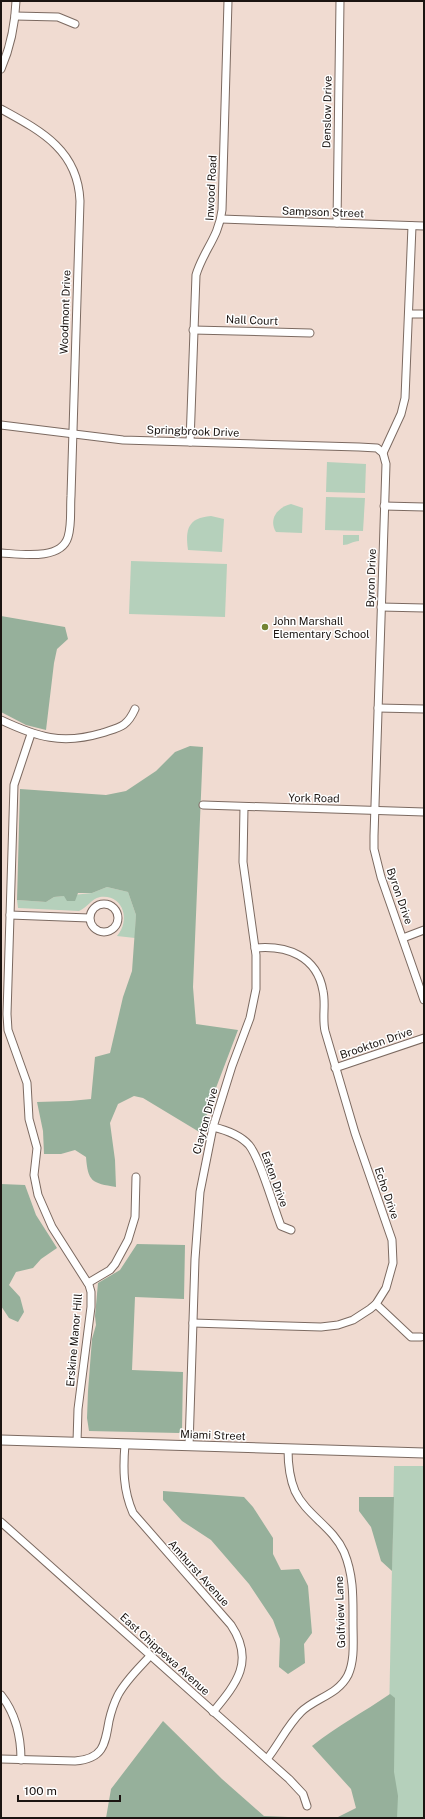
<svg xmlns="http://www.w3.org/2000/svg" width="425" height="1819" font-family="'Public Sans',sans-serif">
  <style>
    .green { fill: #b5d0bb }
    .forest { fill: #96b09b }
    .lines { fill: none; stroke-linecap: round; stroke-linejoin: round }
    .minor-casing { stroke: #7c6a61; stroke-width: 9 }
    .tertiary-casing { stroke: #7c6a61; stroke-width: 11 }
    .minor { stroke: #fff; stroke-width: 7 }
    .tertiary { stroke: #fff; stroke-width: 9 }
    .poi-dot { fill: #738434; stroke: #fff; stroke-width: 1.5 }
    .labels { text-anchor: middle; stroke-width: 3; stroke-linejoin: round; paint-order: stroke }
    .street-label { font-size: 11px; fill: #1b1411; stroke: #fff }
    .poi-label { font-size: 11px; fill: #1b1411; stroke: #fff; text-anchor: start }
  </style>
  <rect width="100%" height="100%" fill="#f0dbd1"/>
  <g class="green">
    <polygon points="327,462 366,464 365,493 326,492"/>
    <polygon points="326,497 365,498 363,531 325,530"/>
    <path d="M291 504 303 508 302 533 276 532C268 519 278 507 291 504Z"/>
    <path d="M211 516 224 519 222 552 188 550C185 529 188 518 211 516Z"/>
    <path d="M343 535H359V541C353 541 349 545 343 545Z"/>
    <polygon points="131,561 227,564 225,617 129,614"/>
    <path d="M107 887 128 892 136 915 135 938 117 936C131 920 123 894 100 897 91 899 87 908 79 911L18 908 17 900 46 902 54 897 92 893Z"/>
    <polygon points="394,1466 424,1466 424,1818 387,1818"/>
  </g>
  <g class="forest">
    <polygon points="1,616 65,627 68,639 57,649 54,663 46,730 26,725 1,712"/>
    <path d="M190 746 203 747 193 987 196 1024 238 1030 211 1101 201 1133 143 1098 134 1096 118 1104 110 1123 115 1160 116 1187C92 1183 88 1182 86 1157L75 1150 61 1154H44L43 1131 37 1102 70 1101 91 1099 95 1057 110 1053 123 997 132 971 136 915 128 892 107 887 92 893H78L75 901H67L64 896 54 897 46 902 17 900 20 789 106 795 126 791 156 771 175 752Z"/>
    <polygon points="1,1184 25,1185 36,1215 57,1248 41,1259 33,1268 16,1272 9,1285 20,1297 24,1312 18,1322 9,1318 1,1306"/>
    <polygon points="137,1244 185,1245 184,1299 135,1297 132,1370 183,1372 182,1430 179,1433 89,1431 87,1418 88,1391 92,1339 96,1325 95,1316 98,1283 120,1270"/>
    <polygon points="163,1491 244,1497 253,1507 273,1538 273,1554 281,1570 299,1569 308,1586 312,1633 304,1644 305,1663 288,1674 279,1667 280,1639 273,1620 249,1584 211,1540 182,1521 163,1500"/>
    <polygon points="359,1497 394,1497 392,1571 381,1561 371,1527 359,1511"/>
    <path d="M390 1694 395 1698 394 1772 398 1796 397 1818H336L356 1808 351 1789 312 1746C337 1726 364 1712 390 1694Z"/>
    <polygon points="163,1721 222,1779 264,1816 312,1818 106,1818 111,1789"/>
  </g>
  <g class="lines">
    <g class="minor-casing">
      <g id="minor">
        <polyline points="15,16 58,17 75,24"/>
        <path d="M1 69C11 46 15 25 16 1"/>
        <path d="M1 109C41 131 78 150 80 201L71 496C70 509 72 524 68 537 61 561 20 554 1 553"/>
        <polyline points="221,219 424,226"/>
        <polyline points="337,223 340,1"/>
        <polyline points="412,226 405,398 401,414 383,453 386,464 374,836 374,849 381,877 424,1000"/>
        <polyline points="409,314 424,314"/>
        <polyline points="193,330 310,333"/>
        <polyline points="1,425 123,440 359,447 377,448 383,453"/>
        <path d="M190 442 196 275C203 251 219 237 222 210L228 1"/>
        <polyline points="384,506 424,507"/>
        <polyline points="381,607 424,608"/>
        <polyline points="378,708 424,709"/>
        <path d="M1 720C37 737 62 745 102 733 120 727 127 727 135 709"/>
        <polyline points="31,734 14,785 7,1014 8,1030 27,1083 29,1119 37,1148 34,1175 38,1195 52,1227 89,1285 91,1292 91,1307 78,1409 77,1442"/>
        <polyline points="203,805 424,812"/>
        <circle cx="104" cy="918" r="14"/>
        <polyline points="10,915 89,918"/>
        <polyline points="403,938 424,930"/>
        <polyline points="335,1068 424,1038"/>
        <path d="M213 1127C226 1130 240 1135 249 1145 261 1160 273 1206 281 1226L291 1230"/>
        <polyline points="88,1283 110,1270 115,1264 128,1240 135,1217 136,1177"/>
        <polyline points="376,1304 411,1337 421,1337"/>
        <path d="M193 1323 321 1327 338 1325 353 1320 370 1309 376 1304 386 1288 393 1263 392 1240 355 1133 325 1031C322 1017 326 1004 323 991 317 956 287 945 255 948"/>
        <path d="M125 1444C123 1468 123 1490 133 1513L231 1625C255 1661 237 1683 213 1712"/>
        <polyline points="189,1446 195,1259 200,1192 213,1127 232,1066 250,1018 256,989 256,955 243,862 244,807"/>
        <polyline points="1,1522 289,1779 303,1794 307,1806"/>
        <path d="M1 1695C16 1714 21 1736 21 1760"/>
        <path d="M1 1759 75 1761C103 1759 105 1745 109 1721 111 1712 114 1703 118 1695 126 1680 139 1668 150 1656"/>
        <path d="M267 1759C279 1744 287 1726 301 1712 315 1698 338 1695 348 1675 355 1660 353 1641 353 1624 353 1599 354 1576 344 1552 333 1527 306 1515 295 1491 289 1477 288 1463 288 1449"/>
      </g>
    </g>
    <g class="tertiary-casing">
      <polyline id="tertiary" points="1,1440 424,1453"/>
    </g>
    <use href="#minor" class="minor"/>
    <use href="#tertiary" class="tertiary"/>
  </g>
  <circle class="poi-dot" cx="265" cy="627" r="4"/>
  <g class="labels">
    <g class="street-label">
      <text transform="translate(327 112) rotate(-89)" y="4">Denslow Drive</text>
      <text transform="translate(211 188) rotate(-87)" y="4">Inwood Road</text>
      <text transform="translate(323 212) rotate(2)" y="4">Sampson Street</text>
      <text transform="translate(65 312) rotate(-88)" y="4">Woodmont Drive</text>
      <text transform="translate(252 320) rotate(2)" y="4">Nall Court</text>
      <text transform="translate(193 431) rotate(2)" y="4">Springbrook Drive</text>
      <text transform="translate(371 578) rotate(-88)" y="4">Byron Drive</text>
      <text transform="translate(314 798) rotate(1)" y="4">York Road</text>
      <text transform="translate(400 896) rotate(71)" y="4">Byron Drive</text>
      <text transform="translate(376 1043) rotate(-19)" y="4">Brookton Drive</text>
      <text transform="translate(205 1121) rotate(-75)" y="4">Clayton Drive</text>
      <text transform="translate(275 1179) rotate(70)" y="4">Eaton Drive</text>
      <text transform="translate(387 1193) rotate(71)" y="4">Echo Drive</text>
      <text transform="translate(74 1340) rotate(-85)" y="4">Erskine Manor Hill</text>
      <text transform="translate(213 1435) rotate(2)" y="4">Miami Street</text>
      <text transform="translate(199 1573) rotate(48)" y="4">Amhurst Avenue</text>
      <text transform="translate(340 1612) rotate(-92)" y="4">Golfview Lane</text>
      <text transform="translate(165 1654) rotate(42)" y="4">East Chippewa Avenue</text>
    </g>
    <g class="poi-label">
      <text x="273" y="625">John Marshall<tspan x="273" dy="13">Elementary School</tspan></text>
    </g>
  </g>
  <rect width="425" height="1819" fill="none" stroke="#1b1411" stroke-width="4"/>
  <path d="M18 1795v6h102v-6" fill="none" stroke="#1b1411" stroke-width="2"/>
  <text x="24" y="1795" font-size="12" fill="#1b1411" stroke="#ffffff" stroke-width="3" paint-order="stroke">100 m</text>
</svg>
